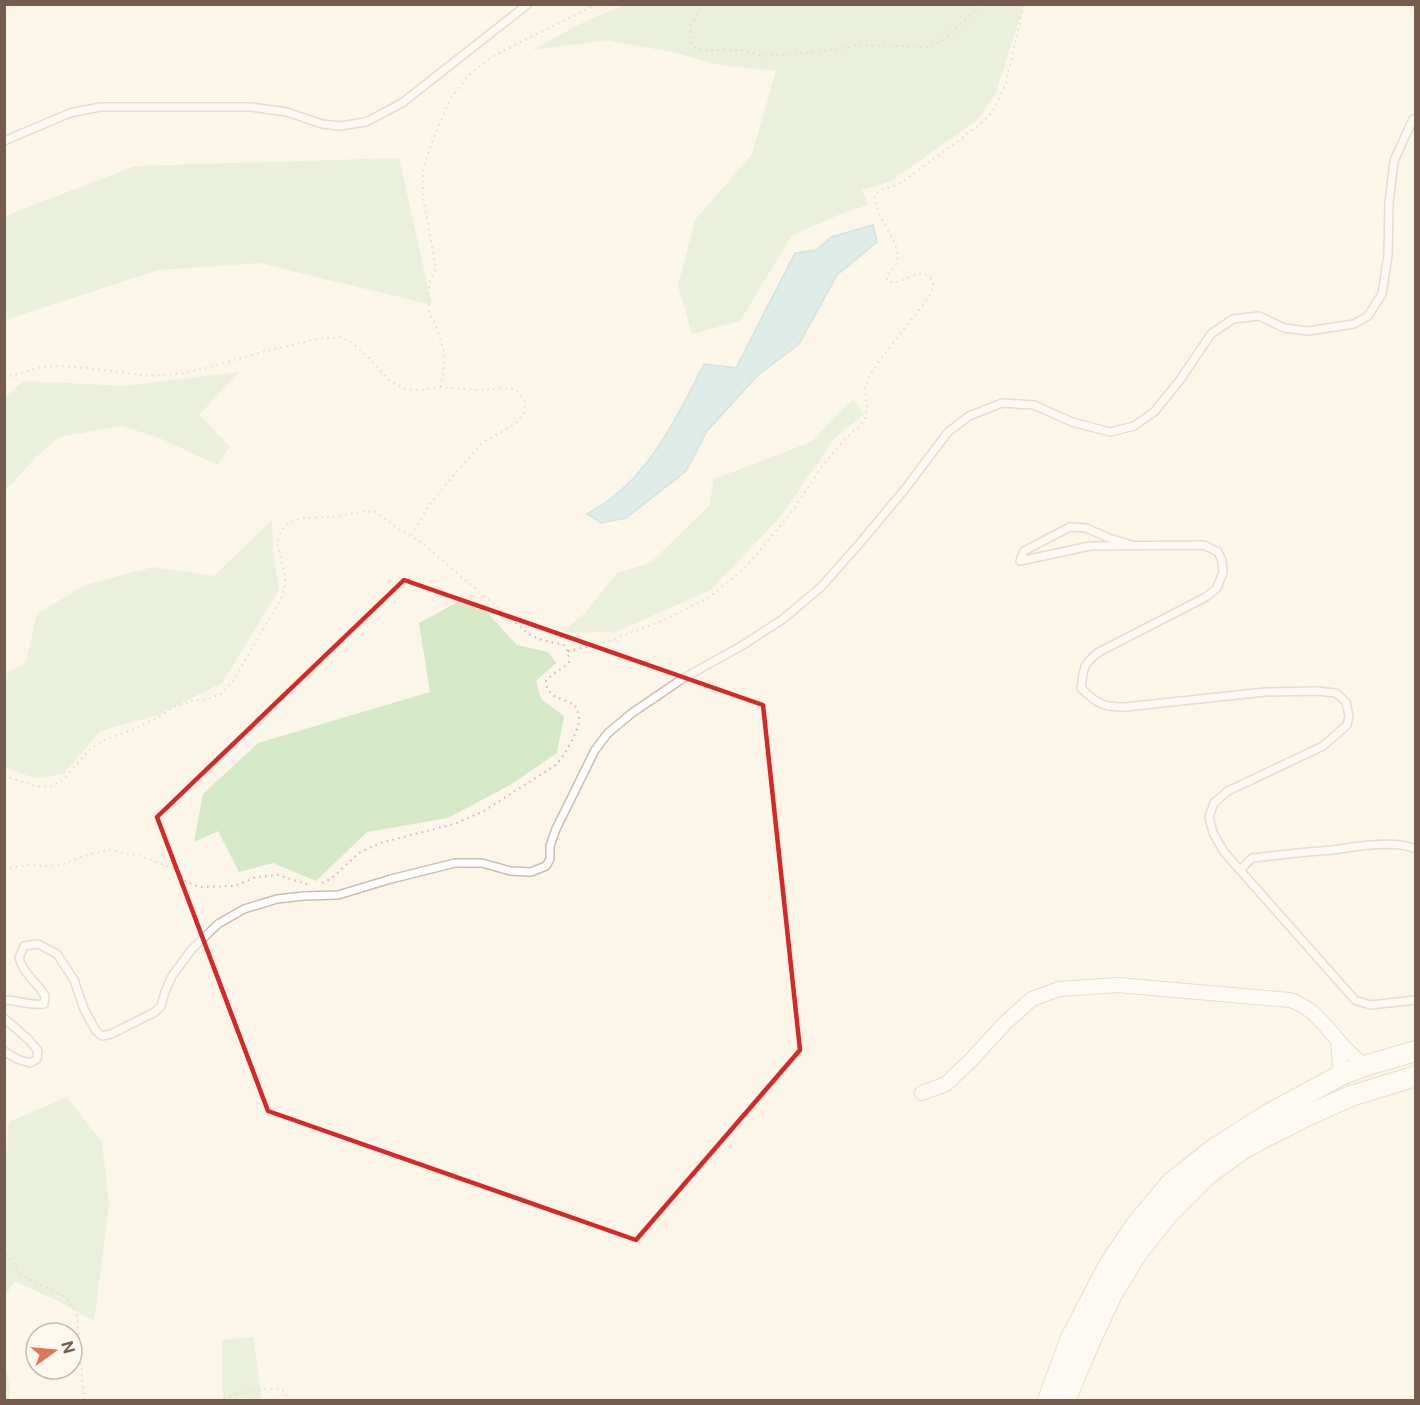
<svg xmlns="http://www.w3.org/2000/svg" width="1420" height="1405" font-family="'Public Sans',sans-serif">
  <style>
    .green { fill: #d5e9c7 }
    .water { fill: #bedfe5; stroke: #a4ced7; stroke-width: 1.5 }
    .lines { fill: none; stroke-linecap: round; stroke-linejoin: round }
    .lane-casing { stroke: #cebdaf; stroke-width: 10 }
    .street-casing { stroke: #cebdaf; stroke-width: 16 }
    .secondary-casing { stroke: #d3bfaf; stroke-width: 22 }
    .path { stroke: #d6b8a4; stroke-width: 2; stroke-dasharray: 1.5 4.5; stroke-linecap: butt }
    .lane { stroke: #fff; stroke-width: 7 }
    .street { stroke: #fff; stroke-width: 14 }
    .secondary { stroke: #fff; stroke-width: 20 }
    .marked { fill: none; stroke: #d62828; stroke-width: 4.5; stroke-linejoin: round }
  </style>
  <rect width="100%" height="100%" fill="#fcf5e9"/>
  <g class="green">
    <polygon points="626,4 1024,4 1024,5 995,95 977,120 891,181 862,190 868,205 843,213 792,235 740,321 692,334 678,286 695,220 752,154 776,71 720,65 676,53 608,40 532,50 580,24"/>
    <polygon points="399,158 432,305 259,263 158,270 5,320 5,216 135,166"/>
    <polygon points="239,372 199,415 230,447 217,465 162,439 122,426 59,437 36,457 5,491 5,397 24,381 125,386"/>
    <polygon points="853,399 864,414 835,438 780,517 711,590 615,632 561,633 585,613 617,573 650,563 709,506 714,479 811,442"/>
    <polygon points="272,520 273,550 279,590 222,683 158,715 100,731 64,774 35,778 5,768 5,674 26,662 37,614 85,585 153,567 214,576"/>
    <polygon points="471,595 517,645 548,652 556,663 536,681 541,699 564,716 557,753 510,785 448,818 367,832 316,881 273,863 239,872 218,831 194,842 203,794 258,743 430,692 419,623"/>
    <polygon points="67,1097 102,1143 109,1205 94,1321 60,1302 15,1281 5,1296 4,1173 9,1122"/>
    <polygon points="253,1337 262,1400 223,1400 222,1340"/>
    <polygon points="4,1359 10,1386 10,1400 5,1400"/>
  </g>
  <path class="water" d="M873 225 877 242 837 275 799 344 758 375 707 431 686 471 626 518 601 523 587 514C596 508 606 503 614 496 655 464 681 409 704 364L736 368 795 253 817 250 831 237Z"/>
  <g class="lines">
    <g class="lane-casing">
      <g id="lane">
        <polyline points="4,141 70,113 100,107 251,107 287,112 322,124 340,126 366,122 402,103 528,4"/>
        <path d="M1132 545 1109 538 1086 528 1070 527 1024 551 1020 561 1090 546 1204 545 1218 552 1222 561 1223 572 1217 588 1206 597 1099 652C1082 665 1084 668 1081 688 1097 704 1103 707 1125 707L1265 692 1316 691 1336 693 1346 702 1349 716 1347 725 1323 746 1228 791 1214 803 1209 817 1213 833 1224 852 1355 1000 1370 1005 1416 1000"/>
        <path d="M1240 870 1252 858C1279 855 1305 852 1332 850 1355 847 1394 839 1416 849"/>
        <path d="M4 1000C18 1000 30 1006 44 1004L45 996C36 981 25 976 19 958L24 946 38 944 57 954 74 980 84 1009 96 1031 102 1036 111 1034 155 1012 161 1006 165 992 172 976 192 949 218 924 244 909 277 899 304 896 338 895 391 879 455 863H482L510 871 531 872 546 866 550 859V846L556 829 595 750 608 733 632 713 682 679 743 645 783 619 821 587 860 543 905 489 948 432 969 416 1002 403 1034 405 1072 422 1110 432 1134 426 1154 412 1180 380 1211 334 1233 319 1259 316 1284 328 1308 331 1354 324 1368 316 1382 294 1388 255 1389 203 1394 161 1413 119"/>
        <polyline points="4,1018 29,1040 38,1051 37,1059 30,1063 17,1059 4,1051"/>
      </g>
    </g>
    <g class="street-casing">
      <g id="street">
        <polyline points="1338,1041 1341,1075"/>
        <path d="M922 1093 946 1084 972 1059 1005 1023 1032 999 1059 989 1118 985 1290 1000C1313 1008 1321 1021 1337 1039 1345 1049 1355 1058 1364 1066"/>
      </g>
    </g>
    <g class="secondary-casing">
      <g id="secondary">
        <polyline points="1048,1400 1071,1338 1109,1265 1136,1225 1172,1182 1214,1149 1269,1114 1341,1075 1364,1066 1416,1051"/>
        <polyline points="1065,1400 1090,1341 1112,1294 1137,1253 1168,1214 1208,1174 1244,1148 1304,1117 1351,1096 1416,1076"/>
      </g>
    </g>
    <g class="path">
      <path d="M704 4C693 19 686 29 693 47L702 50H744L763 56 816 52 860 45 927 47 941 42 976 10 986 4"/>
      <polyline points="4,378 38,368 58,366 89,368 149,376 187,373 278,348 318,339 341,337 354,344 372,361 389,380 405,389 422,390 441,387 477,390 510,388 518,392 525,402 524,414 515,424 482,443 447,483 428,507 412,535"/>
      <polyline points="441,387 444,365 444,351 437,329 429,311 428,297 430,281 436,268 423,197 423,170 431,144 450,99 470,74 493,56 597,4"/>
      <path d="M568 651 607 642 666 619 708 598 745 568 791 513 821 468 843 441 861 425 866 417 867 407 865 388 868 378 880 360 926 301C930 295 937 284 930 278 919 266 904 284 892 282 890 282 889 281 887 280V275C890 272 894 268 896 264 906 246 872 215 875 195L881 190 899 184 912 175 978 126 992 113 999 99 1006 83 1024 4"/>
      <path d="M4 776 35 786 50 787 64 779 89 750 102 741 134 729 157 718 176 706 192 701 208 699 221 694 233 681 281 599 285 585V575L277 544 281 531 289 523 302 518 333 517 366 511 376 512 397 528 421 542 530 635 542 640 564 645 568 651 569 662C562 670 552 673 546 681 546 698 563 698 575 705 577 710 579 714 579 720 579 730 564 756 557 764L484 811 454 824 380 843 359 853 332 878 320 884"/>
      <polyline points="4,869 28,865 48,866 64,864 86,855 109,850 137,855 176,869 186,882 200,887 235,886 256,877 278,875 309,885"/>
      <path d="M4 1248C10 1258 15 1270 24 1276 44 1291 67 1287 77 1316L84 1400"/>
      <path d="M218 1400C236 1395 264 1385 283 1390L289 1400"/>
    </g>
    <use href="#lane" class="lane"/>
    <use href="#street" class="street"/>
    <use href="#secondary" class="secondary"/>
  </g>
  <path d="M0 0H1420V1405H0ZM404 580 763 705 800 1050 636 1240 268 1111 157 817Z" fill="#fcf5e9" fill-opacity=".55" fill-rule="evenodd"/>
  <path class="marked" d="M404 580 763 705 800 1050 636 1240 268 1111 157 817Z"/>
  <rect width="1420" height="1405" fill="none" stroke="#765c4d" stroke-width="12"/>
  <g transform="translate(54 1351) rotate(75)"><circle r="28" fill="#fef9f0" stroke="#c8baaf" stroke-width="1.5"/>
  <path d="M0-4.5L10 22L0 15L-10 22Z" fill="#e07654"/>
  <text y="-9" font-size="16" font-weight="bold" text-anchor="middle" fill="#765c4d">N</text>
  </g>
</svg>
